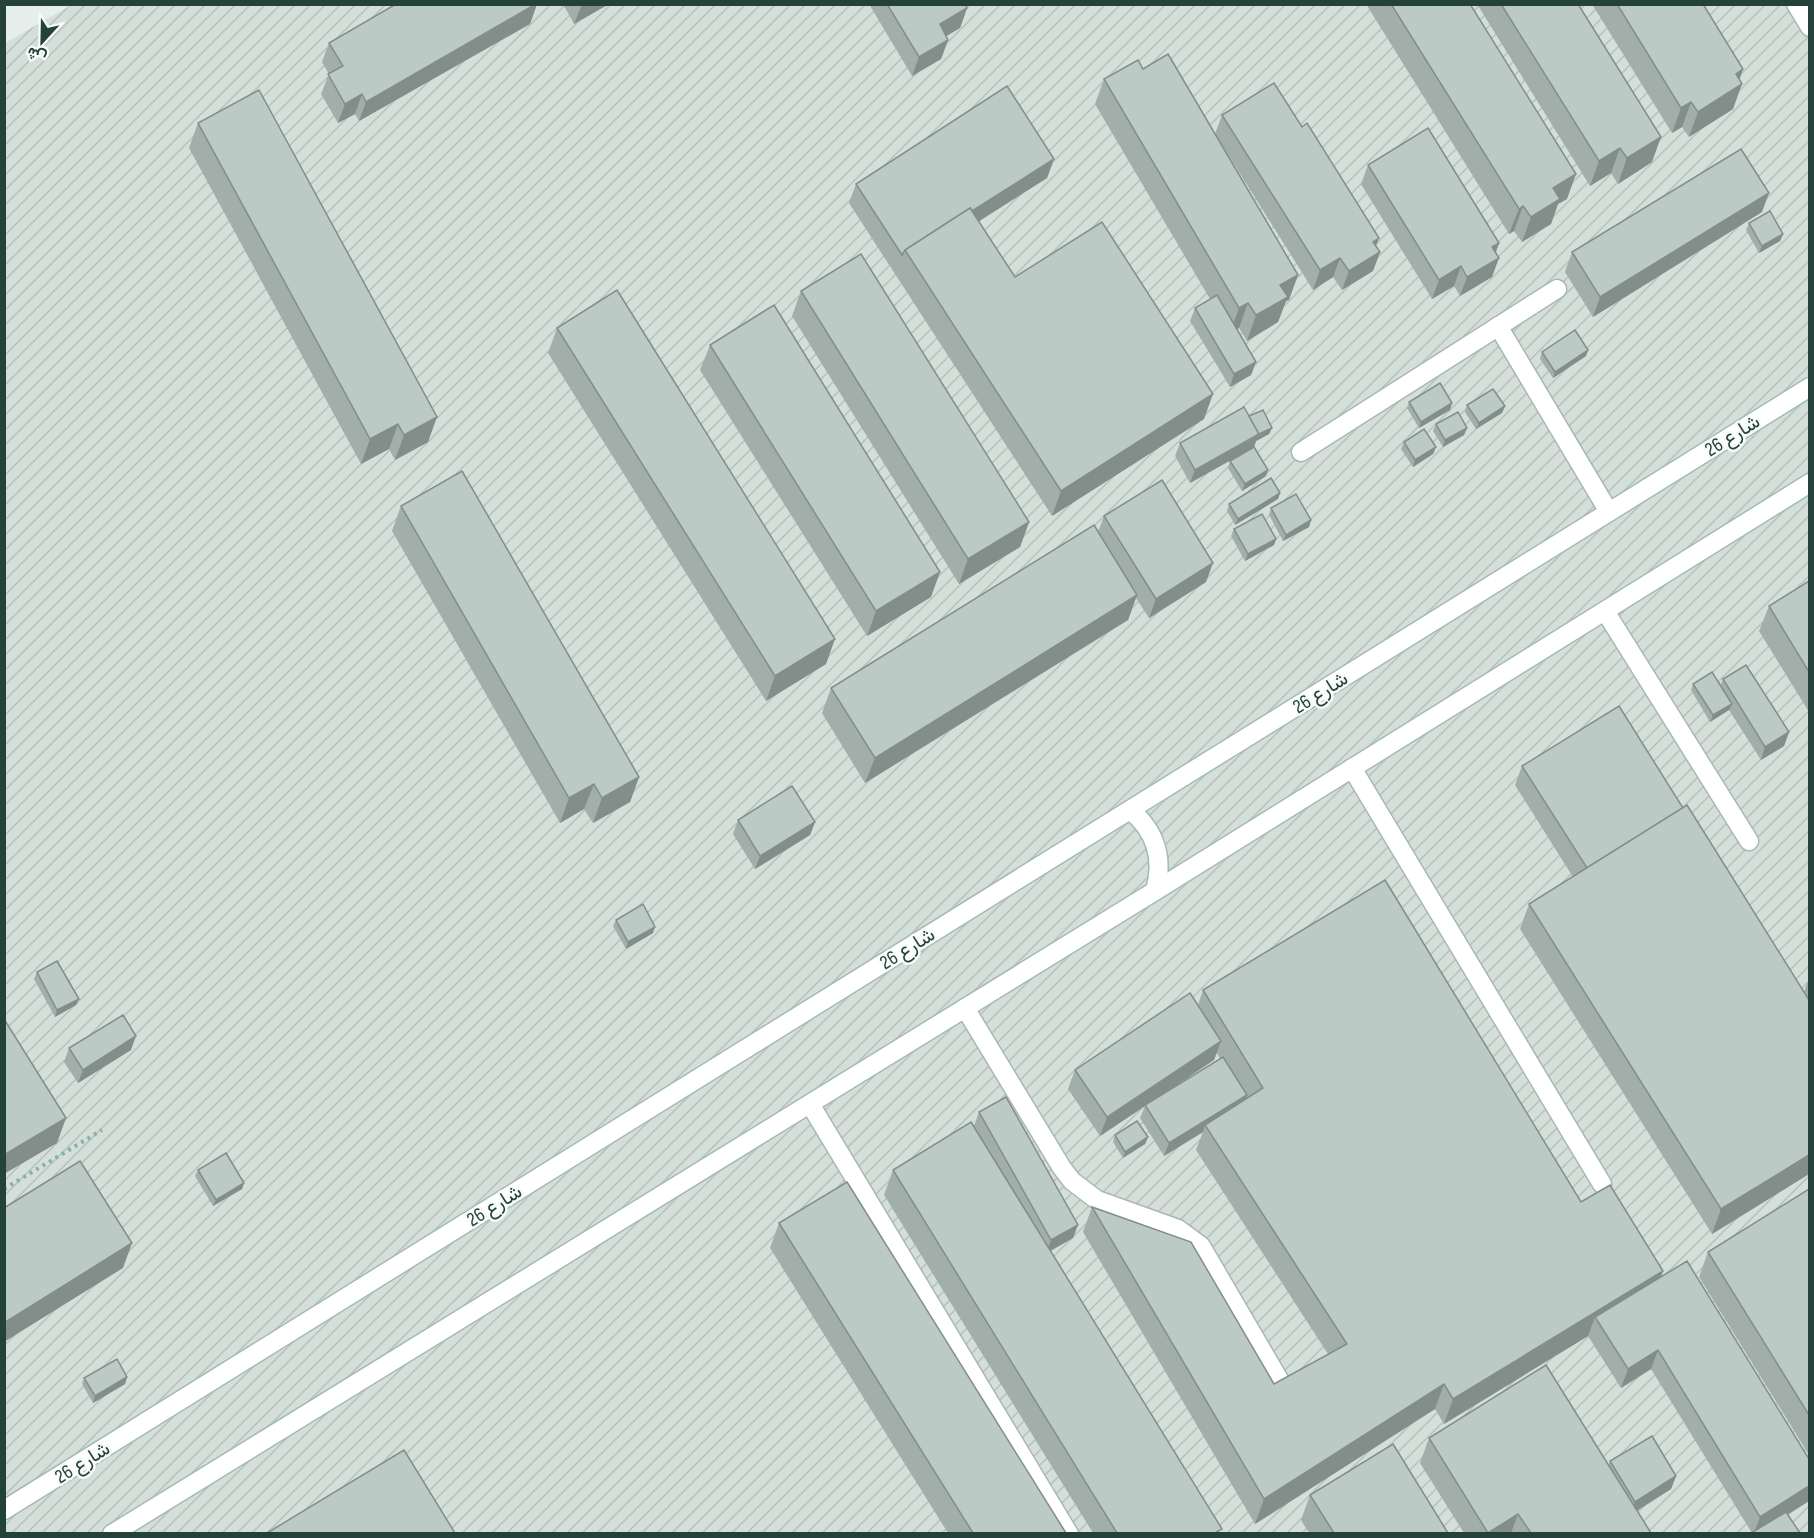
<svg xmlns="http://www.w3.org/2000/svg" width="1814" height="1538" font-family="'Sofia Sans Condensed',Vazirmatn,sans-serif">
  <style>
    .industrial { fill: url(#industrial-furrows) }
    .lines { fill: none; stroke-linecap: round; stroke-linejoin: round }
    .lane-casing { stroke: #a8b8b2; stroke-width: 21 }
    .secondary-casing { stroke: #a4bbb3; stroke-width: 21 }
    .path { stroke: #86b3a5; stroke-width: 4; stroke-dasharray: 3 4.5; stroke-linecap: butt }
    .lane { stroke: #fff; stroke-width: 18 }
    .secondary { stroke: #fff; stroke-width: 18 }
    .wall { fill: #a1aea9; fill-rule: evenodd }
    .shaded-wall { fill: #838d89 }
    .building { fill: #bbcac4; stroke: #838d89; stroke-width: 1.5 }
    .labels { text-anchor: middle; stroke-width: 5; stroke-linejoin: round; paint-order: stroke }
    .street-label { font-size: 20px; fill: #24423a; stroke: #f7fbf9 }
  </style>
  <defs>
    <pattern id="industrial-furrows" width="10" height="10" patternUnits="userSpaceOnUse" patternTransform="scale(1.5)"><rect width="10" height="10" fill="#d4dfda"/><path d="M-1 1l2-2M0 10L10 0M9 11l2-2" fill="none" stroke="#b6c1bc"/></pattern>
  </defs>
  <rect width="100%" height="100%" fill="#e6efeb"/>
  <polygon class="industrial" points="73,4 1809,5 1809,1533 5,1533 5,43"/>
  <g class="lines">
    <g class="lane-casing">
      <g id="lane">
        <polyline points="1796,4 1810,27"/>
        <polyline points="1498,326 1609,512"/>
        <polyline points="1301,452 1557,289"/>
        <polyline points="1605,611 1749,841"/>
        <polyline points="1352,768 1602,1184"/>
        <polyline points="965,1008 1062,1168 1072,1181 1097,1200 1178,1229 1201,1246 1284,1388"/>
        <polyline points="810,1104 1069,1534"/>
      </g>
    </g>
    <g class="secondary-casing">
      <g id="secondary">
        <path d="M1130 810C1156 831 1164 859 1155 891"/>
        <polyline points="4,1510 1810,387"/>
        <polyline points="112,1534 1155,891 1810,483"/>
      </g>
    </g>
    <polyline class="path" points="4,1189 102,1130"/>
    <use href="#lane" class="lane"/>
    <use href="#secondary" class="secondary"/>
  </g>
  <g class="wall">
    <polygon points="537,4 530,24 359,121 355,114 338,123 321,94 329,74 322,62 329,43"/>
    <polygon points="563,4 609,4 574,24"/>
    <polygon points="869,4 965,4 967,8 960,28 946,36 948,40 941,59 912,76"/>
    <polygon points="1366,4 1470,4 1567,199 1558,204 1551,224 1522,242 1514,231 1509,234"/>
    <polygon points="1477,4 1578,4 1652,162 1618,184 1611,173 1590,186"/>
    <polygon points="1592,4 1703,4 1743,69 1739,80 1733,109 1689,137 1682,127 1672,133"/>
    <polygon points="1104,79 1289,300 1286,301 1278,322 1247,341 1239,328 1237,329 1256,362 1251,375 1230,387 1190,321 1195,308 1210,299 1095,104"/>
    <polygon points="1222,115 1376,246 1380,252 1373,271 1342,290 1333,277 1313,290 1215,134"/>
    <polygon points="198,123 428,442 395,460 389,449 361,464 189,148"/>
    <polygon points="1054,159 1047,178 979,221 1015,277 1204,419 1052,516 849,203 856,184"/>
    <polygon points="1368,165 1499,243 1496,253 1492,277 1460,296 1454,286 1432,299 1361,184"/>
    <polygon points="1762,212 1593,317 1565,272 1572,252"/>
    <polygon points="1749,223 1783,234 1780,241 1759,253 1746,230"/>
    <polygon points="801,291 1029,522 1020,547 959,584 792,316"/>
    <polygon points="557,328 826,664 766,701 548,353"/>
    <polygon points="710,345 931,597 867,636 700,370"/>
    <polygon points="1588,350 1586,356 1553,378 1540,359 1542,352"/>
    <polygon points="1409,402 1450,410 1419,428 1407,408"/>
    <polygon points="1467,405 1505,406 1502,413 1476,429 1465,412"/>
    <polygon points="1249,416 1272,428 1269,434 1256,441 1254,447 1266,476 1242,491 1228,468 1230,461 1251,449 1190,483 1175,456 1180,443"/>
    <polygon points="1436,424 1467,428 1464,435 1443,447 1433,431"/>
    <polygon points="1404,442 1436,447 1433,454 1413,467 1401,449"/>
    <polygon points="1280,493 1278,499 1235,525 1227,511 1229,504"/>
    <polygon points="401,506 639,777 630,802 593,823 584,809 560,823 392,531"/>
    <polygon points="1271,508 1311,520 1309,527 1283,541 1269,515"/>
    <polygon points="1104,516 1206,582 1149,618 1136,598 1128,620 865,783 822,713 831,688 1098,532"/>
    <polygon points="1234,529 1276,539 1274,545 1245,561 1231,536"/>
    <polygon points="1809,581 1809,712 1759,631 1769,606"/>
    <polygon points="1723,679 1789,732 1784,746 1761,760 1729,710 1710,722 1691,690 1693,684 1720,686"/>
    <polygon points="1522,766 1683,808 1804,992 1807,983 1809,981 1809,1174 1712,1234 1520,929 1529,904 1573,877 1515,785"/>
    <polygon points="738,820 815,822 810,835 755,869 733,834"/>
    <polygon points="616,920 653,933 626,949 613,926"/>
    <polygon points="37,972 79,999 76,1005 55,1017 34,979"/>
    <path d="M1203 990 1581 1202 1663 1271 1661 1277 1809 1459V1501L1788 1515 1752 1533 1651 1369 1621 1388 1588 1336 1444 1424 1435 1409 1255 1524 1083 1232 1092 1207 1274 1384 1328 1354 1196 1150 1203 1132 1164 1156 1140 1118 1145 1106 1100 1136 1068 1089 1075 1070 1198 1005ZM1217 1053 1220 1059 1166 1092 1214 1060Z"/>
    <polygon points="69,1048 131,1050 78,1083 64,1062"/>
    <polygon points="979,1112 1073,1238 1051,1251 1220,1533 1093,1533 884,1195 893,1170 986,1146 974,1126"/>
    <polygon points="1115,1135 1148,1137 1145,1144 1123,1158 1113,1142"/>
    <polygon points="198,1170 244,1183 242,1189 213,1206 195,1176"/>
    <polygon points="1809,1189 1809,1455 1699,1277 1708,1252"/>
    <polygon points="779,1223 1066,1533 948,1533 770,1248"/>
    <polygon points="127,1377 125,1384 93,1403 82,1384 84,1378"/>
    <polygon points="1429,1438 1608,1466 1610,1461 1676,1476 1671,1489 1637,1511 1651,1533 1464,1533 1420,1463"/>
    <polygon points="1310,1495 1448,1533 1309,1533 1301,1520"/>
  </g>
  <g class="shaded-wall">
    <polygon points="537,4 530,24 359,121 366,102"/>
    <polygon points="582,4 609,4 574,24"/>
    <polygon points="967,8 960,28 933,44 940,24"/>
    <polygon points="948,40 941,59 912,76 919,57"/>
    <polygon points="1743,69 1737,87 1742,84 1733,109 1689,137 1698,112 1736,74"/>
    <polygon points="362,94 355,114 338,123 345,104"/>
    <polygon points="1691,102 1682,127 1672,133 1681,108"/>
    <polygon points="1661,137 1652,162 1618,184 1627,158"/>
    <polygon points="1620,148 1611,173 1590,186 1599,161"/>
    <polygon points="1054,159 1047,178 913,263 907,253"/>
    <polygon points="1576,174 1567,199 1558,204 1551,224 1522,242 1531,217 1553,188"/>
    <polygon points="1769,193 1762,212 1593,317 1600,297"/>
    <polygon points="1523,206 1514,231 1509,234 1519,209"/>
    <polygon points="1783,234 1780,241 1759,253 1762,246"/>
    <polygon points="1379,238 1372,257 1380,252 1373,271 1342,290 1349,271 1373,242"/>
    <polygon points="1499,243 1492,261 1499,258 1492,277 1460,296 1467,277 1492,247"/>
    <polygon points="1340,258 1333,277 1313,290 1320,270"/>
    <polygon points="1461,266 1454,286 1432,299 1439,280"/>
    <polygon points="1298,275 1289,300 1286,301 1278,322 1247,341 1256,315 1280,285"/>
    <polygon points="1248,303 1239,328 1230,333 1239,308"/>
    <polygon points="1588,350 1586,356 1553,378 1555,372"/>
    <polygon points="1256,362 1251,375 1230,387 1234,374"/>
    <polygon points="1213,394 1204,419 1052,516 1061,491"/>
    <polygon points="1452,403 1450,410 1419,428 1421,422"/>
    <polygon points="1505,406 1502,413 1476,429 1479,423"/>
    <polygon points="437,417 428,442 395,460 404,435"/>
    <polygon points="398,424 389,449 361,464 370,439"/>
    <polygon points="1272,428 1269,434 1256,441 1254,447 1190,483 1195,470"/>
    <polygon points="1467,428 1464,435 1443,447 1445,440"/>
    <polygon points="1436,447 1433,454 1413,467 1415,460"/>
    <polygon points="1268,470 1266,476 1242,491 1245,484"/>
    <polygon points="1280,493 1278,499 1235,525 1238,519"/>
    <polygon points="1311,520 1309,527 1283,541 1286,535"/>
    <polygon points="1029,522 1020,547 959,584 968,559"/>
    <polygon points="1276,539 1274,545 1245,561 1248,554"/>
    <polygon points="1213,563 1206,582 1149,618 1156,599"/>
    <polygon points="940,572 931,597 867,636 876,611"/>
    <polygon points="1137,595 1128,620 865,783 875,758"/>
    <polygon points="835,639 826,664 766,701 775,676"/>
    <polygon points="1732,704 1729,710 1710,722 1713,715"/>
    <polygon points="1789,732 1784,746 1761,760 1765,747"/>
    <polygon points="639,777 630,802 593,823 602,798"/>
    <polygon points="594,784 584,809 560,823 569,798"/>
    <polygon points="815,822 810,835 755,869 760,856"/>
    <polygon points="655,927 653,933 626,949 628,942"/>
    <polygon points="79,999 76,1005 55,1017 57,1010"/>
    <polygon points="136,1036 131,1050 78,1083 83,1070"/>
    <polygon points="1221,1041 1214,1060 1100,1136 1107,1117"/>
    <polygon points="1247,1095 1242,1108 1205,1125 1203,1132 1164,1156 1169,1143"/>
    <polygon points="66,1118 57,1143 4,1174 4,1155"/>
    <polygon points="1148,1137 1145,1144 1123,1158 1125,1152"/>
    <polygon points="1809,1155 1809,1174 1712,1234 1721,1209"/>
    <polygon points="244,1183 242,1189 213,1206 216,1200"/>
    <polygon points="1078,1225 1073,1238 1046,1253 1051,1240"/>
    <polygon points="132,1243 123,1268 4,1342 4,1323"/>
    <polygon points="1663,1271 1654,1296 1595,1317 1588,1336 1444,1424 1453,1399"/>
    <polygon points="1658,1350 1651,1369 1621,1388 1628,1369"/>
    <polygon points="127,1377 125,1384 93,1403 95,1396"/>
    <polygon points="1444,1384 1435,1409 1255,1524 1264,1499"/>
    <polygon points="1676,1476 1671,1489 1630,1515 1635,1502"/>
    <polygon points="1809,1486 1809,1501 1757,1533 1754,1533 1760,1517"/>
    <polygon points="1518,1514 1511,1533 1487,1533 1488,1533"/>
  </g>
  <g class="building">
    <polygon points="396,4 536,4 366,102 362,94 345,104 328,74 343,66 329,43"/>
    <polygon points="887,4 965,4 967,8 940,24 948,40 919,57"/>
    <polygon points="1391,4 1470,4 1576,174 1553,188 1560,199 1531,217 1523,206 1519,209"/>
    <polygon points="1501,4 1578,4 1661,137 1627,158 1620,148 1599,161"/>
    <polygon points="1617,4 1703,4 1743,69 1736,74 1742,84 1698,112 1691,102 1681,108"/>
    <polygon points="1168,54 1298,275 1280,285 1288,297 1256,315 1248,303 1239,308 1104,79 1138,60 1143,69"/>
    <polygon points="1274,83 1302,127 1307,123 1379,238 1373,242 1380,252 1349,271 1340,258 1320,270 1222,115"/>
    <polygon points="1007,86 1054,159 972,211 970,208 905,250 902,255 856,184"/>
    <polygon points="259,90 437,417 404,435 398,424 370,439 198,123"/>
    <polygon points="1428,128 1499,243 1492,247 1499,258 1467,277 1461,266 1439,280 1368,165"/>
    <polygon points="1741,149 1769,193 1600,297 1572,252"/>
    <polygon points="970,208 1015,277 1102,222 1213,394 1061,491 905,250"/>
    <polygon points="1770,211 1783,234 1762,246 1749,223"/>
    <polygon points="861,254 1029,522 968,559 801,291"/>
    <polygon points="617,290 835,639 775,676 557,328"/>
    <polygon points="1217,295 1256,362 1234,374 1195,308"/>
    <polygon points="774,305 940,572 876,611 710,345"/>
    <polygon points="1575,330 1588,350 1555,372 1542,352"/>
    <polygon points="1440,383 1452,403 1421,422 1409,402"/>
    <polygon points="1493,389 1505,406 1479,423 1467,405"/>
    <polygon points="1244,407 1259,434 1195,470 1180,443"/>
    <polygon points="1263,410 1272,428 1257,435 1259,434 1249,416"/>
    <polygon points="1458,412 1467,428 1445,440 1436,424"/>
    <polygon points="1424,429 1436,447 1415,460 1404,442"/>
    <polygon points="1254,447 1268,470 1245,484 1230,461"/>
    <polygon points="462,471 639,777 602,798 594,784 569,798 401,506"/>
    <polygon points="1271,478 1280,493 1238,519 1229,504"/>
    <polygon points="1162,480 1213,563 1156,599 1104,516"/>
    <polygon points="1296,494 1311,520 1286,535 1271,508"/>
    <polygon points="1262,514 1276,539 1248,554 1234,529"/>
    <polygon points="1094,525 1137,595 875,758 831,688"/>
    <polygon points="1809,581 1809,672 1769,606"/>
    <polygon points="1746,665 1789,732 1765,747 1723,679"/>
    <polygon points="1712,672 1732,704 1713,715 1693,684"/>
    <polygon points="1619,706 1683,808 1587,868 1522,766"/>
    <polygon points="792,786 815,822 760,856 738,820"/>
    <polygon points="1687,805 1809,1000 1809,1155 1721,1209 1529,904"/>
    <polygon points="1385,880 1581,1202 1610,1185 1663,1271 1453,1399 1444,1384 1264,1499 1092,1207 1191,1242 1274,1384 1347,1344 1205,1125 1263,1088 1203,990"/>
    <polygon points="643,904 655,927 628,942 616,920"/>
    <polygon points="57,961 79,999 57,1010 37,972"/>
    <polygon points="1190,993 1221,1041 1107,1117 1075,1070"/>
    <polygon points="123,1015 136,1036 83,1070 69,1048"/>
    <polygon points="4,1019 66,1118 4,1155"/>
    <polygon points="1223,1057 1247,1095 1169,1143 1145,1105"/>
    <polygon points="1006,1097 1078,1225 1051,1240 979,1112"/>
    <polygon points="1137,1121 1148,1137 1125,1152 1115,1135"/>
    <polygon points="971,1122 1222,1529 1215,1533 1117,1533 893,1170"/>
    <polygon points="226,1153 244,1183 216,1200 198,1170"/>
    <polygon points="80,1161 132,1243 4,1323 4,1208"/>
    <polygon points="847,1182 1066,1533 973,1533 779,1223"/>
    <polygon points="1809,1189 1809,1415 1708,1252"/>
    <polygon points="1687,1261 1809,1459 1809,1486 1760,1517 1658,1350 1628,1369 1595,1317"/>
    <polygon points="117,1359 127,1377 95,1396 84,1378"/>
    <polygon points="1546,1365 1651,1533 1531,1533 1518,1514 1488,1533 1429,1438"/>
    <polygon points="1652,1436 1676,1476 1635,1502 1610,1461"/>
    <polygon points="1393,1444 1448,1533 1334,1533 1310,1495"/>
    <polygon points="404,1450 455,1533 267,1533"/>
    <polygon points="1786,1512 1800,1533 1751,1533"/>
  </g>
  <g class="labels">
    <g class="street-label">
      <text transform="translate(1732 435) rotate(-32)" y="7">شارع 26</text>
      <text transform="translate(1320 692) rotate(-32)" y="7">شارع 26</text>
      <text transform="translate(907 948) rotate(-32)" y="7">شارع 26</text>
      <text transform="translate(494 1205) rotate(-32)" y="7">شارع 26</text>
      <text transform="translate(82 1462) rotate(-32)" y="7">شارع 26</text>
    </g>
  </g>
  <rect width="1814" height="1538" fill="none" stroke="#24423a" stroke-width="12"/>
  <g transform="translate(42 42) rotate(202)" stroke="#f7fbf9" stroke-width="4.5" paint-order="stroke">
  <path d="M0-4.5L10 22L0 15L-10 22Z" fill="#24423a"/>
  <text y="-9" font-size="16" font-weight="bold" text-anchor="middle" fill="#24423a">ش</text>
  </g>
</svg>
